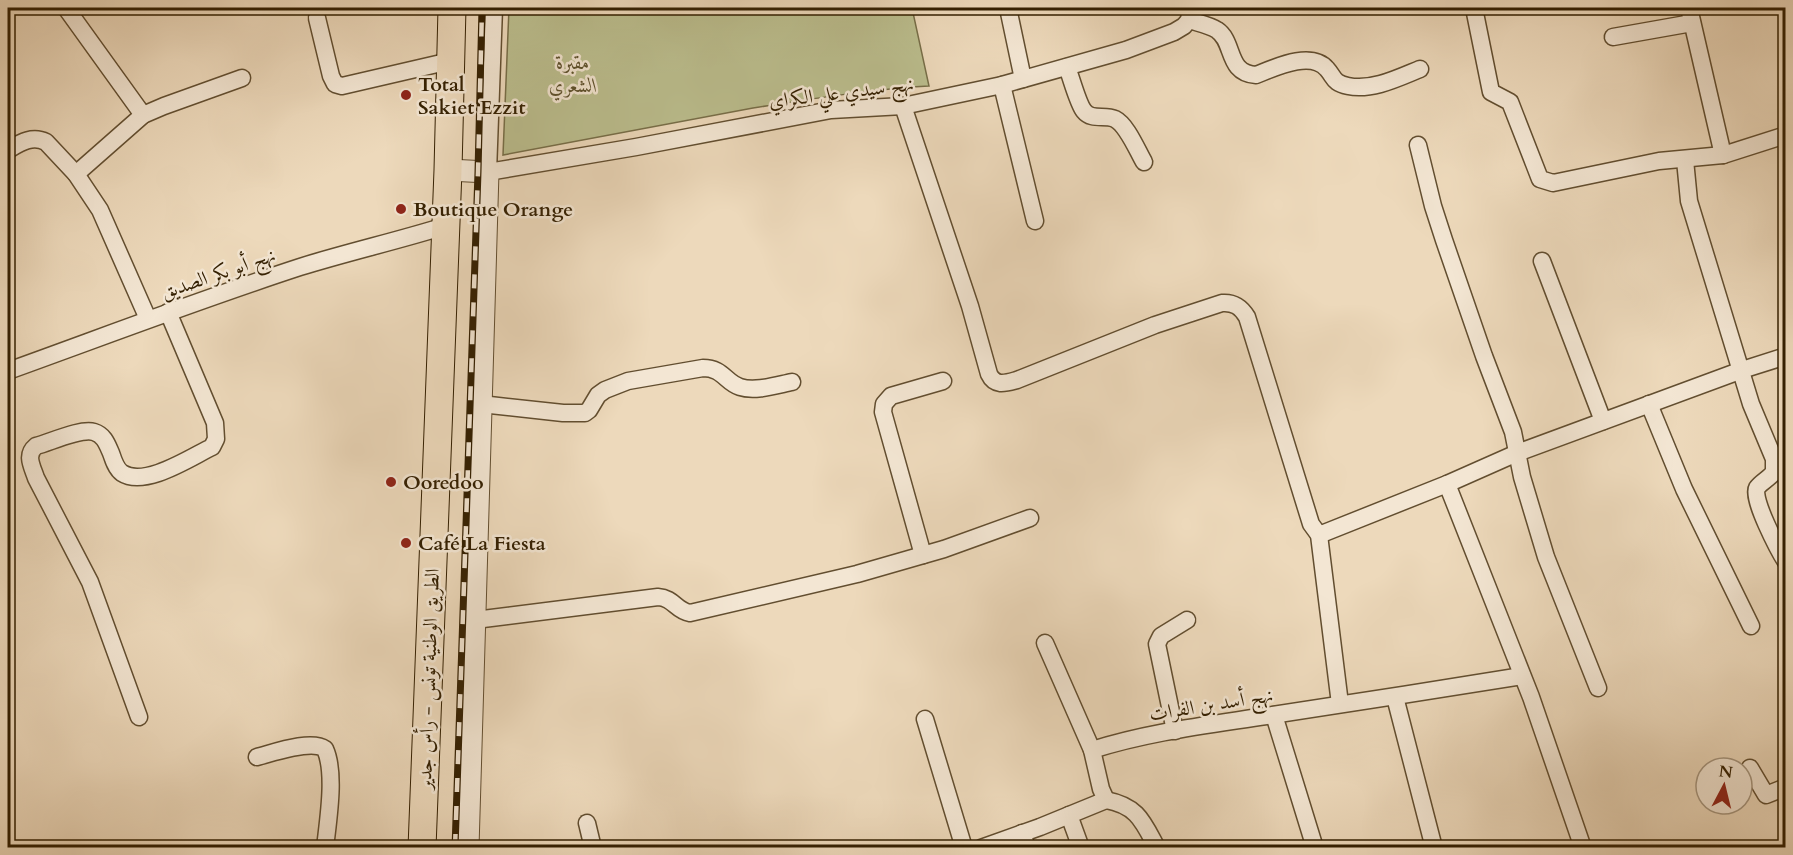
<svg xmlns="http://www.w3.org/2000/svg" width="1793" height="855" font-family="Cardo,Amiri,serif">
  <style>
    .green { fill: #bbbe8e; stroke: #776e48; stroke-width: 1.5 }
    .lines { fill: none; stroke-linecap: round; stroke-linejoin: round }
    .minor-casing { stroke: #624e30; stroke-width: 19 }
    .tertiary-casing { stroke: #624e30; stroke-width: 23 }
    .primary-casing { stroke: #331f01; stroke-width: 29 }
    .minor { stroke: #f3e6d3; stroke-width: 16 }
    .tertiary { stroke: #f3e6d3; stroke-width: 21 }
    .primary { stroke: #edd9bb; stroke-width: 27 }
    .rail-casing { stroke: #331f01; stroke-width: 7 }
    .rail { stroke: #f3e6d3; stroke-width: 4.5; stroke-dasharray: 14; stroke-linecap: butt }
    .poi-dot { fill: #8f2418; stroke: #f3e6d3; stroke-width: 2 }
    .labels { text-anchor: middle; stroke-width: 5; stroke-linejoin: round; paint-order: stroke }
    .park-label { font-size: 20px; font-style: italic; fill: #5c4f2b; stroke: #f3e6d3 }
    .poi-label { font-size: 20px; font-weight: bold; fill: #331f01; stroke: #f3e6d3; text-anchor: start }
    .street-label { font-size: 20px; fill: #331f01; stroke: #f3e6d3 }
  </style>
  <rect width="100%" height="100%" fill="#edd9bb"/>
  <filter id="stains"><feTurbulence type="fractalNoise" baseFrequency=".00333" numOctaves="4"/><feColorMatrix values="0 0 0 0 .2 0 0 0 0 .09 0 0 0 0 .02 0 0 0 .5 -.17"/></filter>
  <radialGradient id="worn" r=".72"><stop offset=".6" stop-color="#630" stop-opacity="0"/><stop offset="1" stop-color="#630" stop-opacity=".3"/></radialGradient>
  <path class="green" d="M509 8H912L929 86C870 89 812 99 753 108 669 123 586 140 503 155Z"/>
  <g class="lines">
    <g class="minor-casing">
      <g id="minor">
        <polyline points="66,8 143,115"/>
        <polyline points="494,8 488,172 636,147 831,110 903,106 1002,85 1126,50 1174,32 1184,26 1189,20 1191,8"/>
        <polyline points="1008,8 1023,79"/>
        <polyline points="1474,8 1491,92 1510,102 1540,179 1553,183 1659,161 1723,155 1786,135"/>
        <polyline points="1689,8 1723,155"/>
        <polyline points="317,18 331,76 335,84 342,86 450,61"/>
        <path d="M1189 20C1198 23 1209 25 1217 30 1235 42 1226 73 1256 75 1274 68 1311 50 1327 69 1335 78 1333 83 1348 86 1372 91 1398 78 1420 69"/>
        <polyline points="1613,37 1692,23"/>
        <path d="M1067 67C1071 77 1078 104 1084 111 1092 121 1105 114 1115 119 1127 125 1137 150 1144 162"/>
        <polyline points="1002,85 1035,221"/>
        <path d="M903 106 970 306 989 374C995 387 1006 383 1017 380L1155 325 1222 303C1234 302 1241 307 1247 317L1311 524 1319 535 1340 704"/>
        <polyline points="1418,145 1433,206 1444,240 1484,356 1513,432 1522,477 1546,557 1598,688"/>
        <path d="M8 150C20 143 32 135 46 142L76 174 100 210 148 319"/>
        <path d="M1685 160 1689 201 1751 404 1774 459V472C1770 478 1761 482 1757 488 1751 498 1779 551 1786 562"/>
        <polyline points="76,174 143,115 164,106 242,78"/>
        <polyline points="1542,261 1603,421"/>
        <path d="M8 371C105 336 202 299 300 267 348 252 397 241 445 226"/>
        <path d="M481 404 563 413H585L589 410 598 395 605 390 628 381 703 368C723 368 725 382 740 387 755 392 777 385 792 382"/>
        <polyline points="1649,404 1684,489 1751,626"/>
        <polyline points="1447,484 1531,697 1583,848"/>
        <polyline points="1319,535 1447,484 1517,453 1742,370 1786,356"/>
        <polyline points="923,555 883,412 884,404 891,396 943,381"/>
        <path d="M475 620 658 597C674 598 676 611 690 613L857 574 944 549 1030 518"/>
        <polyline points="1045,643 1092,750"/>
        <polyline points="1395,697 1434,848"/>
        <polyline points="1274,715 1315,848"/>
        <path d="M139 717 90 582 36 478C32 466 25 455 36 446 51 442 81 428 94 432 104 435 107 444 111 453 113 459 116 469 122 473 145 488 191 457 212 447L216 439 215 423 168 312"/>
        <polyline points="925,719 964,848"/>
        <polyline points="1175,731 1157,644 1161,636 1187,620"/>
        <path d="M257 757C273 753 311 739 325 749 336 773 328 820 325 848"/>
        <polyline points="1750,768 1766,795 1786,787"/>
        <path d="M1106 800C1138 806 1143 822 1157 848"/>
        <polyline points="1069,815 1081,848"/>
        <polyline points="587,823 593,848"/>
        <polyline points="1022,833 1027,848"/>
        <path d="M981 848 1040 827 1106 800 1101 789 1092 750C1148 732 1208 725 1266 716 1351 703 1437 690 1522 676"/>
      </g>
    </g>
    <g class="tertiary-casing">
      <polyline id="tertiary" points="448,170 488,172 468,848"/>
    </g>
    <g class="primary-casing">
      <polyline id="primary" points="422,848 448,170 452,8"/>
    </g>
    <use href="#minor" class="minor"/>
    <use href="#tertiary" class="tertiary"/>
    <use href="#primary" class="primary"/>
    <g class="rail-casing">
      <polyline id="rail" points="455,848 478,172 482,8"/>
    </g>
    <use href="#rail" class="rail"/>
  </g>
  <g class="poi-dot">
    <circle cx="406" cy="95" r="6"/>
    <circle cx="401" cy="209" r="6"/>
    <circle cx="391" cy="482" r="6"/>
    <circle cx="406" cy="543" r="6"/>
  </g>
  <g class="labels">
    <g class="park-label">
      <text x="573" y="69">مقبرة<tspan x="573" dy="23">الشعري</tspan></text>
    </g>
    <g class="poi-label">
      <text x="418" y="91">Total<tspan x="418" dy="23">Sakiet Ezzit</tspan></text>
      <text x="413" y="216">Boutique Orange</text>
      <text x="403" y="489">Ooredoo</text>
      <text x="418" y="550">Café La Fiesta</text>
    </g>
    <g class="street-label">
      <text transform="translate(841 92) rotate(-7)" y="7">نهج سيدي علي الكراي</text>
      <text transform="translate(218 273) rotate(-19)" y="7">نهج أبو بكر الصديق</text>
      <text transform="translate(428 679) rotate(-88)" y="7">الطريق الوطنية تونس - رأس جدير</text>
      <text transform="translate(1211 704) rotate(-9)" y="7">نهج أسد بن الفرات</text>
    </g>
  </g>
  <rect width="1793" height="855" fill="none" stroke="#edd9bb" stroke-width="30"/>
  <rect x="9" y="9" width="1775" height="837" fill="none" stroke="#331f01" stroke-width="3"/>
  <rect x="15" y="15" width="1763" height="825" fill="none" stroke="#331f01" stroke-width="1.5"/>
  <g transform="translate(1724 786) rotate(7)"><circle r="28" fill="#f3e6d3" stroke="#a6967f" stroke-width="1.5"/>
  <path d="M0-4.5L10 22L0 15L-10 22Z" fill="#8f2418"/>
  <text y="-9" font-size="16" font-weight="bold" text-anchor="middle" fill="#331f01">N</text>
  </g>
  <rect width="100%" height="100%" filter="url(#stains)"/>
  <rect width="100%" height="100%" fill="url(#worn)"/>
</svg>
